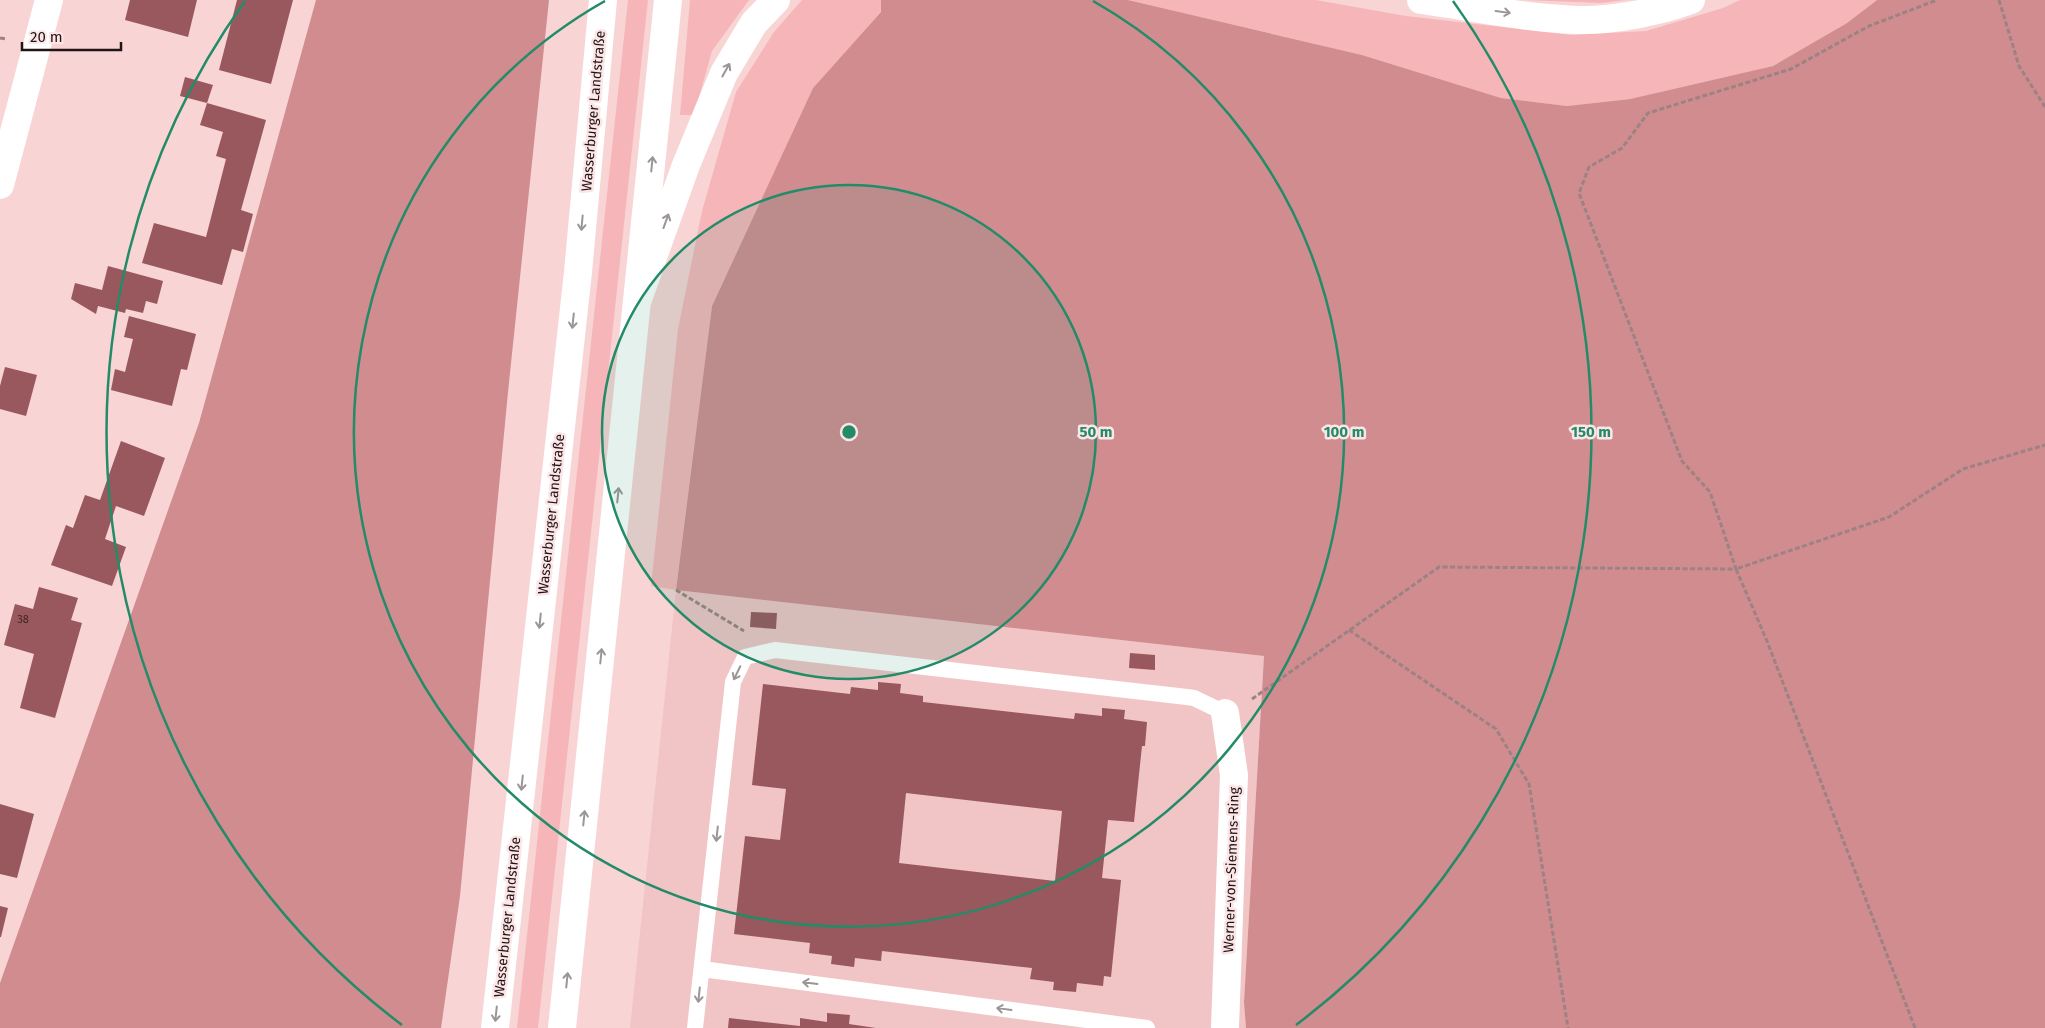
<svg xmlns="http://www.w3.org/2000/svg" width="2045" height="1028" font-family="'Fira Sans',sans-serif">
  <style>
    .built { fill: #f1c4c5 }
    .green { fill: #f6b6b9 }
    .forest { fill: #d18c90 }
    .building { fill: #99585d; fill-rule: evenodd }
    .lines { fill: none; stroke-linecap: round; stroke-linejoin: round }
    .path { stroke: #9c8283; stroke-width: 3; stroke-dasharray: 5 2.5; stroke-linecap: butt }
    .service { stroke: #fff; stroke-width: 16 }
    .minor { stroke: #fff; stroke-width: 28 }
    .primary { stroke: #fff; stroke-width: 28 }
    .motorway { stroke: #fff; stroke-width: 28 }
    .oneway { stroke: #9b9596 }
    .ring { fill: none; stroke: #238b68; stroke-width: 2.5 }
    .labels { text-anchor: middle; stroke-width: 5; stroke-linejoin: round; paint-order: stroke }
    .number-label { font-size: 11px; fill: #3f2527 }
    .street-label { font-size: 14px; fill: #211415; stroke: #fce5e6 }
    .centre { fill: #238b68; stroke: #fce5e6; stroke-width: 2.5 }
    .ring-label { font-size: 15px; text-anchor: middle; font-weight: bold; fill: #238b68; stroke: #fce5e6; stroke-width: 5; stroke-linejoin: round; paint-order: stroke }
  </style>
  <rect width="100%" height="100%" fill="#f9d4d5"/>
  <polygon class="built" points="676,590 1264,656 1244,1001 1246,1028 630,1028"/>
  <g class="green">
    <polygon points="628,0 648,0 538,1028 517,1028"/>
    <polygon points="690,0 749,0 712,51 694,115 680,115"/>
    <polygon points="802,0 881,0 881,12 813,88 712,306 676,590 651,586 678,329 702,211 736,92 774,32"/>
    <polygon points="1128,0 1316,0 1406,16 1571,35 1646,31 1723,8 1740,0 1877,0 1847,23 1773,66 1630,99 1567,106 1501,98 1362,55"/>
    <polygon points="1524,0 1625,0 1601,3"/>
  </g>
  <g class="forest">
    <polygon points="316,0 549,0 508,392 460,896 441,1028 0,1028 0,983 199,423"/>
    <polygon points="881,0 1128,0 1362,55 1501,98 1567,106 1630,99 1773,66 1847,23 1877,0 2045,0 2045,1028 1246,1028 1244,1002 1264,656 676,590 712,306 813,88 881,12"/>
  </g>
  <g class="building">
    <polygon points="130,0 197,0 188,37 125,20"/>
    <polygon points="237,0 293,0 271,84 219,70"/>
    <polygon points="185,77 213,85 207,103 266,120 241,210 253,214 243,252 232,249 222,285 142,263 154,223 206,237 226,159 216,156 223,132 200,125 207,103 180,96"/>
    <polygon points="108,266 163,281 157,304 146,301 143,313 126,309 125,313 98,306 96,314 71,299 75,283 102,290"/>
    <polygon points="129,316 196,334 187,370 181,369 172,406 111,390 115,369 125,372 133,339 124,337"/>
    <polygon points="5,367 37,375 26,416 0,409 0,386"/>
    <polygon points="121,441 165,458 144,516 116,506 105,539 126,547 112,586 51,565 66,525 73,528 85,495 100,500"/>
    <polygon points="39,587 78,598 71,620 82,623 55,718 20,708 34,654 4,645 15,604 33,609"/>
    <polygon points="751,612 777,613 776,629 750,627"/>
    <polygon points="1130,653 1155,655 1155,670 1129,668"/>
    <path d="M878 682 901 684 900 693 923 696V702L1074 719 1075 713 1102 716V708L1125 710 1124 719 1147 722 1145 746H1142L1134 822 1108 820 1102 878 1121 880 1111 977 1104 976 1103 986 1077 983 1076 992 1053 990 1054 982 1030 979 1032 968 882 951 881 961 855 958 854 967 831 964 832 956 809 953 810 943 734 934 745 836 780 840 786 789 752 785 763 684 850 694 851 687 878 690ZM906 793 1062 811 1055 881 899 863Z"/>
    <polygon points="0,804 34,814 17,878 0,874"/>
    <polygon points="0,906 8,908 1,937 0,937"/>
    <polygon points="827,1013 850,1015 849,1024 876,1028 728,1028 729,1018 800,1026 800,1018 827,1022"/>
  </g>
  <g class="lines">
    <g class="path">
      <polyline points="1999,0 2019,66 2045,107"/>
      <polyline points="0,38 7,39"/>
      <polyline points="676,590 744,631"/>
      <polyline points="1349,630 1496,729 1529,784 1568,1028"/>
      <polyline points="1252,699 1439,567 1736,569 1710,492 1682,461 1579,193 1589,167 1622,148 1648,113 1791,69 1869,26 1937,0"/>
      <polyline points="1915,1028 1767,641 1736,569 1889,517 1963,469 2045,445"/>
    </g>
    <g class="service">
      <polyline points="702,969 1147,1028"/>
      <polyline points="695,1028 733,682 745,657 775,650 1187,697 1194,698 1225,713"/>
    </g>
    <g class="minor">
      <polyline points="0,185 49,0"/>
      <polyline points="1225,1028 1234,775 1225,713"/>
    </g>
    <g class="primary">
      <polyline points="495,1028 578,272 603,0"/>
      <polyline points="562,1028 668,0"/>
    </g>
    <g class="motorway">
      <path d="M1421 0C1472 7 1525 18 1577 20 1611 21 1659 12 1691 0"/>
      <polyline points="638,299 686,165 724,73 754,23 776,0"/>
    </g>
  </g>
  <defs><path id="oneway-shaft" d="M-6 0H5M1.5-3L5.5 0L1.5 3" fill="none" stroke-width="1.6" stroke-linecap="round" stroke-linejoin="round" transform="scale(1.25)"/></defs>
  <g class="oneway">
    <use href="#oneway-shaft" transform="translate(1503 12) rotate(8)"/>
    <use href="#oneway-shaft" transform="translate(726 70) rotate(-61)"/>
    <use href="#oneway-shaft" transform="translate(652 164) rotate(-84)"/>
    <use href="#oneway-shaft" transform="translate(666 221) rotate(-70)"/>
    <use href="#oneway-shaft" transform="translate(582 223) rotate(95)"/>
    <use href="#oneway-shaft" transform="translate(573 321) rotate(96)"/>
    <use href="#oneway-shaft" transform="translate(618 495) rotate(-84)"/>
    <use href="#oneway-shaft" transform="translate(540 621) rotate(96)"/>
    <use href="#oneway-shaft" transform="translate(601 656) rotate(-84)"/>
    <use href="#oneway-shaft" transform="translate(737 673) rotate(116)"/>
    <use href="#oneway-shaft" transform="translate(522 783) rotate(96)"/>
    <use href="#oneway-shaft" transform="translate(584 818) rotate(-84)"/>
    <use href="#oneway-shaft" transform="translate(717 834) rotate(96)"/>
    <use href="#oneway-shaft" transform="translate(567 980) rotate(-84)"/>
    <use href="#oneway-shaft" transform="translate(810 983) rotate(-173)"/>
    <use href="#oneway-shaft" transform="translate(699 995) rotate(96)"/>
    <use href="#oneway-shaft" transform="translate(1004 1009) rotate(-172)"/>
    <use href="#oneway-shaft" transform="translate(496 1014) rotate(96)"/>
  </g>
  <circle cx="849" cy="432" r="247" fill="#238b68" fill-opacity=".12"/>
  <g class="ring">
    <circle cx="849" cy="432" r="247"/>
    <path d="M1093 1A495 495 0 1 1 605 1"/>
    <path d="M402 1025A742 742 0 0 1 245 1M1453 1A742 742 0 0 1 1296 1025"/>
  </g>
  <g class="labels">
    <g class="number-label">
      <text x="23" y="623">38</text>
    </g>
    <g class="street-label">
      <text transform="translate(593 111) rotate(-85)" y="5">Wasserburger Landstraße</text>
      <text transform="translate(551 514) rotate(-84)" y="5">Wasserburger Landstraße</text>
      <text transform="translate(1231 870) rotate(-88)" y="5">Werner-von-Siemens-Ring</text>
      <text transform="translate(507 917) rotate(-84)" y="5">Wasserburger Landstraße</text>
    </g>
  </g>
  <circle cx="849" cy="432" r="8" class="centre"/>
  <g class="ring-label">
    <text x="1096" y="437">50 m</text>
    <text x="1344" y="437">100 m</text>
    <text x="1591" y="437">150 m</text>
  </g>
  <path d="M22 42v8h99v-8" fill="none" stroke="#211415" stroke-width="2.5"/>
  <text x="30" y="42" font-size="15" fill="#211415" stroke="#fce5e6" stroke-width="4" paint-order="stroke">20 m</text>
</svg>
